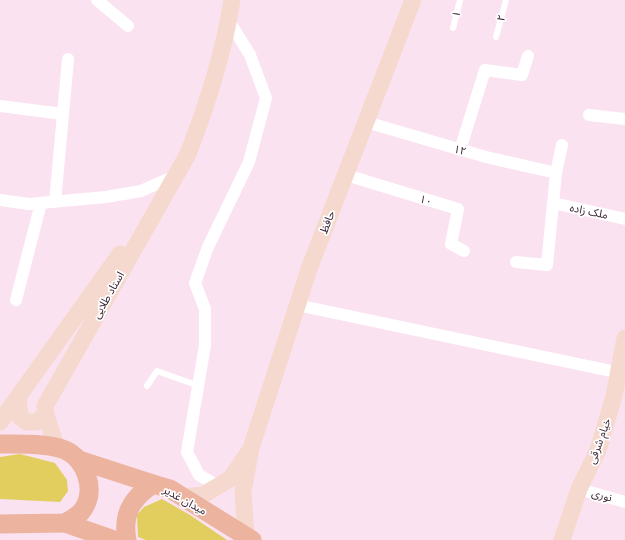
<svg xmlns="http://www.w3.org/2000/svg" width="625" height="540" font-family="Mulish,'Noto Sans Arabic',sans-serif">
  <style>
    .green { fill: #e1ce5f }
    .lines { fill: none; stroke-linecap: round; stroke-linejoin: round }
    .lane { stroke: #fff; stroke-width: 6 }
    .street { stroke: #fff; stroke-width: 12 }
    .secondary { stroke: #f5d9cf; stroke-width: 17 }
    .primary { stroke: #ecb39f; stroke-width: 19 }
    .labels { text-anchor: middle; stroke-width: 3.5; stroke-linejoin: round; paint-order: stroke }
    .street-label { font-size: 11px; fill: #3a2333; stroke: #fff }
  </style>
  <rect width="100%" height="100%" fill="#fbe2f1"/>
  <g class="green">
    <polygon points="20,454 55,463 67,480 68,491 60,502 0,499 0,457"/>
    <polygon points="162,499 190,515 227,540 146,540 138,537 137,515 144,507"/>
  </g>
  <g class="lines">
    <g class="lane">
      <polyline points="453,28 460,0"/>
      <polyline points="496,37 506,0"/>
      <polyline points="147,386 157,371 199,386"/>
    </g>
    <g class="street">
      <polyline points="97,0 128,26"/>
      <polyline points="0,106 63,114"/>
      <polyline points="589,115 625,119"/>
      <polyline points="366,122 486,157 556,173"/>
      <polyline points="460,150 485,70 522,75 528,56"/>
      <polyline points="346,175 458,209 451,244 464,251"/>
      <polyline points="0,200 29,204 106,197 141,191 175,176"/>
      <polyline points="55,202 68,59"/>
      <polyline points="553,203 625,219"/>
      <polyline points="516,262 547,265 556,173 562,145"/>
      <polyline points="16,300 41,203"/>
      <polyline points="297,305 625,374"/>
      <polyline points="218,486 199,475 187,452 205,345 205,309 195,283 208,247 249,162 266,98 250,55 229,21"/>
      <polyline points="579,489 625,502"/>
    </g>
    <g class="secondary">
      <polyline points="18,398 20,417 27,422 36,422 46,415"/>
      <polyline points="0,422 120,254"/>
      <path d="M57 449 46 415 45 406 188 154C207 105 224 52 232 0"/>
      <polyline points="182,497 203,495 230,479 248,453"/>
      <polyline points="246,536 243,492 251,448 309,269 413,0"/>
      <polyline points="562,540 579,489 598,450 614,396 625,338"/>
    </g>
    <g class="primary">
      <path d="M0 444C18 444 49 443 65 450 85 459 96 488 84 508 80 515 72 519 65 523L0 524"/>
      <polyline points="79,460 153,484"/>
      <polyline points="65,523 114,540"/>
      <path d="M127 540C122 514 132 498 153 484L170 489 252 540"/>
    </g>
  </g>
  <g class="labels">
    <g class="street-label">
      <text transform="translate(456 14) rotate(-76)" y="4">۱</text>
      <text transform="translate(501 18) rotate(-75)" y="4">۲</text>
      <text transform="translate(460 150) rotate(15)" y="4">۱۲</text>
      <text transform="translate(426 200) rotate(17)" y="4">۱۰</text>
      <text transform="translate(589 211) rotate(12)" y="4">ملک زاده</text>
      <text transform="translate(327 222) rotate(-69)" y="4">حافظ</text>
      <text transform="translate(108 295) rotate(-60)" y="4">استاد طلایی</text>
      <text transform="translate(599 441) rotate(-70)" y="4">خیام شرقی</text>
      <text transform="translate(602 495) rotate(16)" y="4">نوری</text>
      <text transform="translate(185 500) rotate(29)" y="4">میدان غدیر</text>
    </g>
  </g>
</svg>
